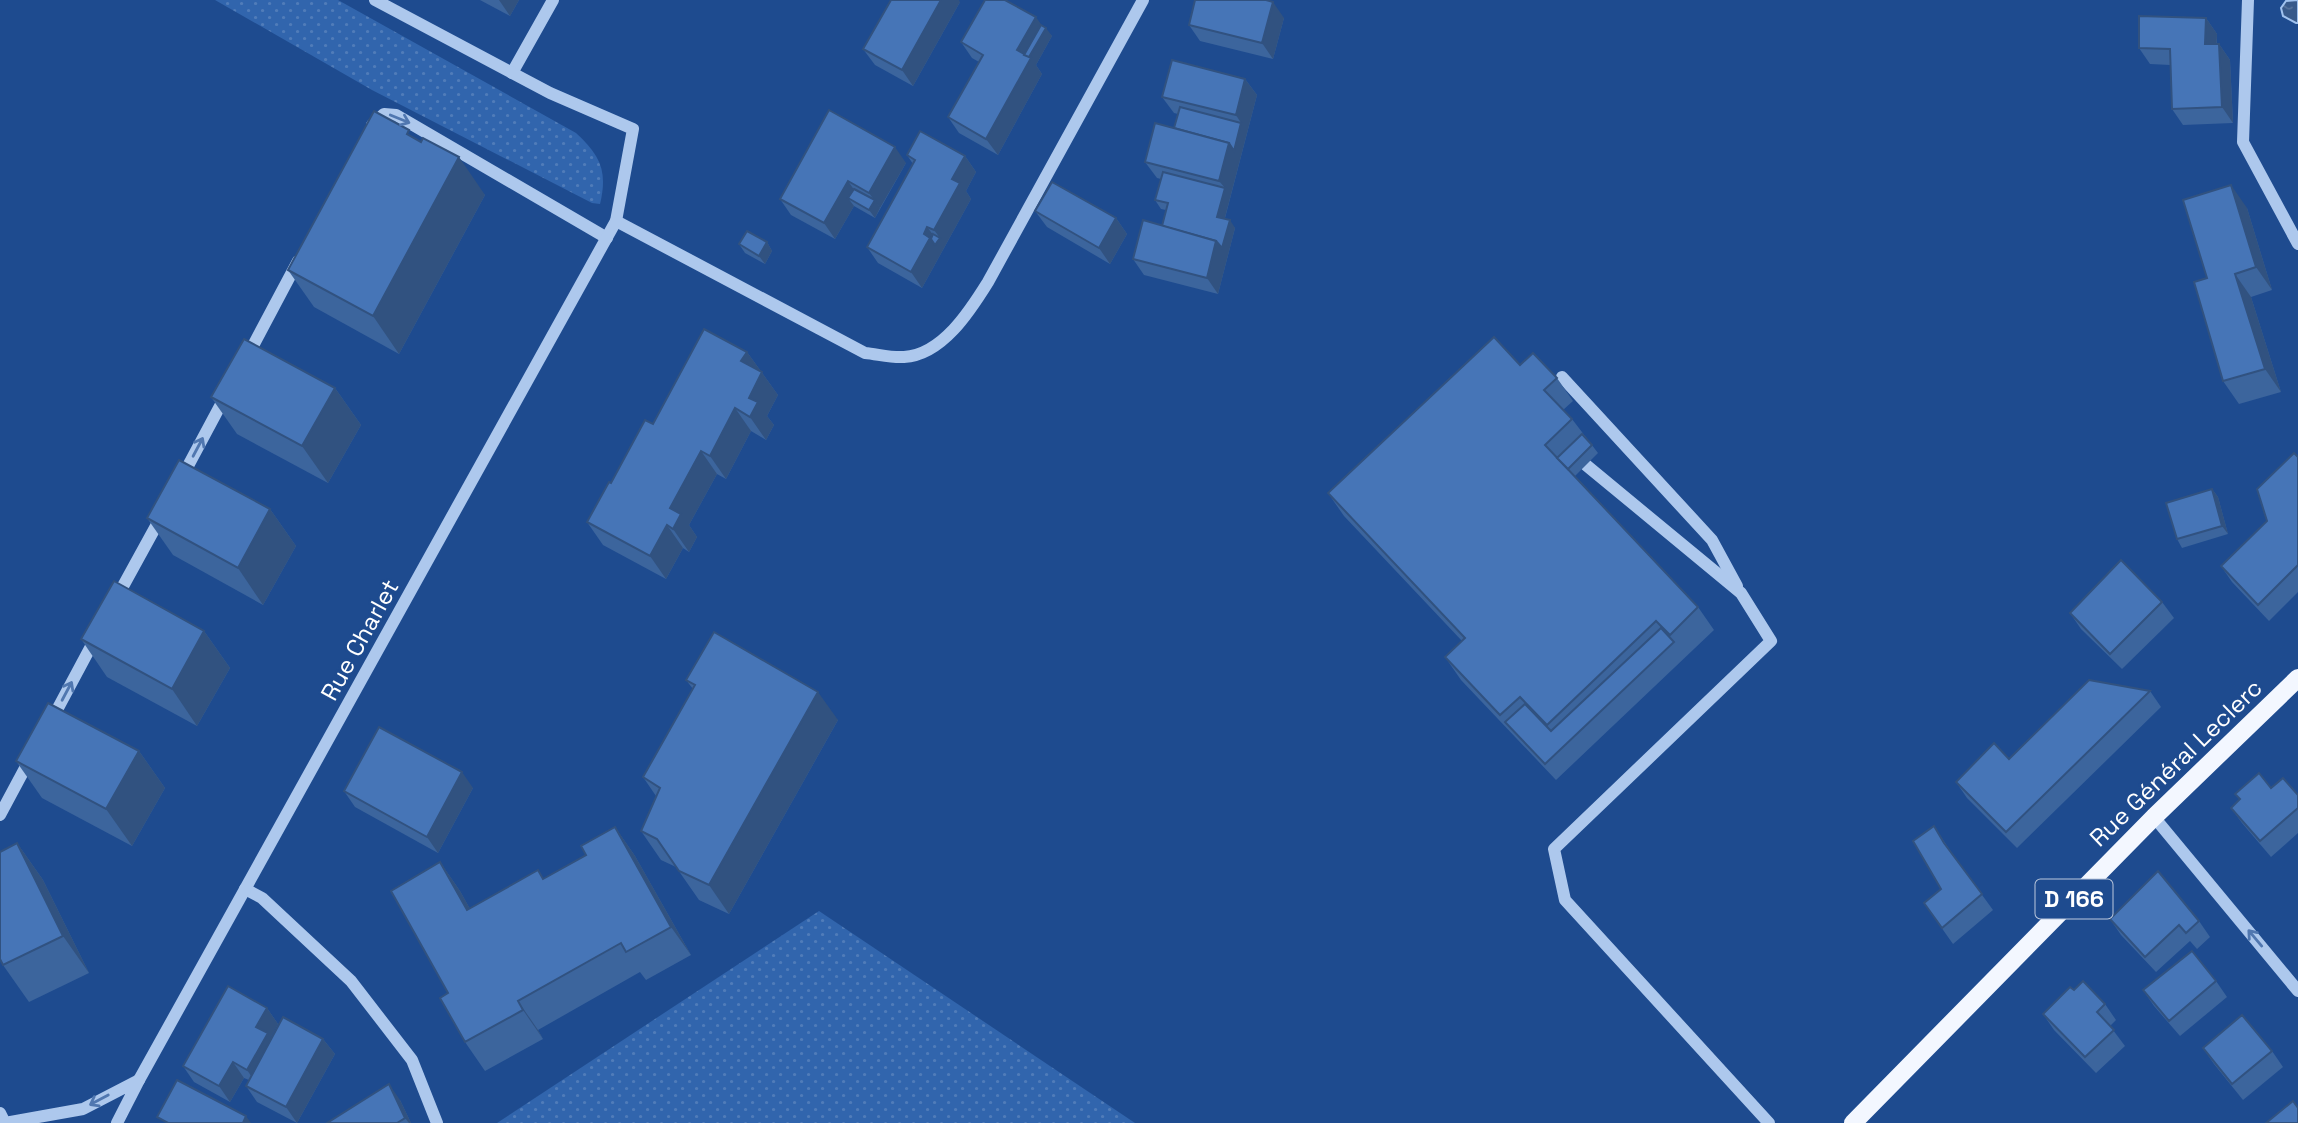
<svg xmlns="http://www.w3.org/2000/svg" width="2298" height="1123" font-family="'Space Grotesk',sans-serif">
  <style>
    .grass { fill: url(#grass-dots) }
    .water { fill: url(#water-ripples); stroke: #a0c2ef; stroke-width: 2 }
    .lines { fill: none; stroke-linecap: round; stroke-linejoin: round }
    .minor { stroke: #adc8ed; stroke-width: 12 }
    .major { stroke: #f3f7ff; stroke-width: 18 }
    .wall { fill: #3c659d }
    .shaded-wall { fill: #315280 }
    .building { fill: #4675b7; stroke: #315280; stroke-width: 2 }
    .oneway { stroke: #5077b0 }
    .labels { text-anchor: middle; stroke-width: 5; stroke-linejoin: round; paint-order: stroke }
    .shield { fill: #1e4b8f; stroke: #bcc9dd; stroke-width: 2 }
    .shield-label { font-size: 23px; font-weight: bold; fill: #fff }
    .street-label { font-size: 24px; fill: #fff; stroke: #1e4b8f }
  </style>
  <defs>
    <pattern id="grass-dots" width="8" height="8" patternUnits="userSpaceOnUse" patternTransform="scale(1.75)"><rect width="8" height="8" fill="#3165ad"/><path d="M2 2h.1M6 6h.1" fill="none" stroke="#507cb9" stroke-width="1.8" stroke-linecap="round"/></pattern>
    <pattern id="water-ripples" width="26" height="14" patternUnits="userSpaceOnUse" patternTransform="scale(1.75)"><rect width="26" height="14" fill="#385a8b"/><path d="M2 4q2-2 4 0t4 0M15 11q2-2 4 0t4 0" fill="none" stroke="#56739c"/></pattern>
  </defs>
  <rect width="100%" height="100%" fill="#1e4b8f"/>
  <g class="grass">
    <path d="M215 0H338L576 133C600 155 608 171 600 204L592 203 372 90Z"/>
    <polygon points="819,911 1135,1123 497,1123"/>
  </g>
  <polygon class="water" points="2298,0 2298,23 2296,23 2283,16 2281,8 2286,1"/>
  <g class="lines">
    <g class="minor">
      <polyline points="2248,0 2243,142 2298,244"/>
      <polyline points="512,73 553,0"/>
      <polyline points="372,125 384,114 396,115 607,238"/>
      <path d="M616 221 865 353C877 354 891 358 904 357 942 355 970 311 988 282L1143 0"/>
      <polyline points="246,359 298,261"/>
      <polyline points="1562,377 1712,540 1737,586"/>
      <polyline points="1586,465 1741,593 1771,641 1554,849 1565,900 1769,1123"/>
      <polyline points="181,479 227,393"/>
      <polyline points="116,599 161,517"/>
      <polyline points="50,723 96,637"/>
      <polyline points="0,815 31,757"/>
      <polyline points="2154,817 2298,991"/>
      <polyline points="245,889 262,898 351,981 412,1060 437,1123"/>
      <polyline points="139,1080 616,221 633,129 550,93 375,0"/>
      <polyline points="0,1113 5,1123 83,1109 139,1080 117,1123"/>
    </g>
    <polyline class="major" points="1853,1123 2154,817 2298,678"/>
  </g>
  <g class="wall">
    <polygon points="480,0 519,0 510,16"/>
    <polygon points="960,2 913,86 875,65 863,49"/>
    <polygon points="1284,18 1273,59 1200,41 1189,25"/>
    <polygon points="2206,18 2217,34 2217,44 2219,44 2230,60 2233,123 2183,125 2172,109 2170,65 2150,64 2139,48"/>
    <polygon points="1041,25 1052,36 1036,65 1042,74 998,155 959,133 948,117 979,62 972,58 961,42"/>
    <polygon points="1245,79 1257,95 1225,218 1235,228 1218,294 1144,275 1133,259 1162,226 1166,210 1161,209 1155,200 1161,179 1157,178 1145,162 1174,128 1178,114 1174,113 1162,97"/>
    <polygon points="415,138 421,142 485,195 399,354 314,307 288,270"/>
    <polygon points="907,155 965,156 976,172 966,191 971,199 922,288 878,263 867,247 913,164"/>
    <polygon points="906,163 875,218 854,206 835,239 791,215 780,199"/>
    <polygon points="2247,208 2272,290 2251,297 2281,392 2239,404 2223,381 2207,278"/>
    <polygon points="1035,211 1116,218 1127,234 1110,264 1047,227"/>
    <polygon points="767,242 772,251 765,264 745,253 739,244"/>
    <polygon points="747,352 778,395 767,416 774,425 766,440 751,431 726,479 717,474 689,525 697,537 689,552 683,548 666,579 603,545 587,522 611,483 653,424"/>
    <polygon points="1520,365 1557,378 1573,401 1563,410 1572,419 1598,453 1575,476 1698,607 1714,630 1556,780 1461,680 1445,657 1462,641 1344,516 1328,493"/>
    <polygon points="335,388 361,425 328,483 237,434 211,397"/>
    <polygon points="2298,457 2298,592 2269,621 2232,582 2221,566 2267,521"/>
    <polygon points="2212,489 2218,497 2228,534 2182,548 2177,539"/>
    <polygon points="270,509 296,546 263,605 173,555 147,518"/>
    <polygon points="2162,602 2174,618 2122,669 2081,629 2070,613"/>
    <polygon points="204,631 230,668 197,726 107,677 81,639"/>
    <polygon points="686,680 838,720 729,914 699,900 676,867 661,860 641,831 656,796 643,777 693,689"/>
    <polygon points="2150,691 2161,707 2017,848 1967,798 1956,782 2009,759"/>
    <polygon points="139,751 165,788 132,846 42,798 16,761"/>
    <polygon points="473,788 438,853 355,807 344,791"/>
    <polygon points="2271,788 2298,795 2298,833 2271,857 2242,823 2231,808"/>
    <polygon points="1934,826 1953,855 1993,910 1953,944 1924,903 1941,889"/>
    <polygon points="615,827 635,856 691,955 646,980 640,972 538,1030 543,1039 485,1071 465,1042 448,993 440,862 460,891 470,909 543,879 586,855"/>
    <polygon points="17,843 43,880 89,973 29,1002 3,965"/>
    <polygon points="2110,919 2199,921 2210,937 2197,949 2190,941 2156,972 2121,935"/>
    <polygon points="2216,981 2227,997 2180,1036 2154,1006 2143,990"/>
    <polygon points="2105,1004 2116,1020 2110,1026 2125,1046 2096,1073 2054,1030 2043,1014"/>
    <polygon points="267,1008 278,1024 271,1037 271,1038 323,1039 335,1054 297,1123 257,1102 246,1086 249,1080 244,1078 230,1102 194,1082 183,1066"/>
    <polygon points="2203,1048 2272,1051 2283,1067 2243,1100 2214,1064"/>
    <polygon points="400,1100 411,1123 327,1123"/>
  </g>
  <g class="shaded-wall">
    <polygon points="499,0 519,0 510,16"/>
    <polygon points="941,0 959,0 960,2 913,86 902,70"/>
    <polygon points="1273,2 1284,18 1273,59 1262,43"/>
    <polygon points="1036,17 1045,30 1046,28 1052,36 1036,65 1042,74 998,155 986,139 1017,50"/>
    <polygon points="2206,18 2217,34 2216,60 2205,44"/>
    <polygon points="2219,44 2230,60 2233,123 2222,107"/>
    <polygon points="1245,79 1257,95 1223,225 1217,217 1225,188 1219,181 1229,143 1241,123 1236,115"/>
    <polygon points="895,147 906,163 880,208 869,193"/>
    <polygon points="965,156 976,172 966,191 971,199 922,288 911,272 927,227 938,241 940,238 934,230 952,179"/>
    <polygon points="459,157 485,195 399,354 373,316"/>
    <polygon points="848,181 859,197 848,198 854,206 835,239 824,223"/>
    <polygon points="2231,185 2247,208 2272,290 2256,267"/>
    <polygon points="875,200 880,208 875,218 869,210"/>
    <polygon points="1116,218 1127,234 1110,264 1099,248"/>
    <polygon points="1230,220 1235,228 1218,294 1207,278 1216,241"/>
    <polygon points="767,242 772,251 765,264 759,256"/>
    <polygon points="2235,274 2251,297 2281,392 2265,369"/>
    <polygon points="747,352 778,395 767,416 774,425 766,440 750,417 749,398 741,361"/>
    <polygon points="335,388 361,425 328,483 302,446"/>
    <polygon points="735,408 751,431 726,479 710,456"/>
    <polygon points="701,451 717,474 689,525 697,537 689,552 673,529 670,508"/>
    <polygon points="2212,489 2218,497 2228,534 2222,526"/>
    <polygon points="270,509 296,546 263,605 238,568"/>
    <polygon points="667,525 683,548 666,579 650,556"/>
    <polygon points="204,631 230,668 197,726 172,689"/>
    <polygon points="818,692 838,720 729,914 709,885"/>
    <polygon points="139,751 165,788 132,846 106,809"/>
    <polygon points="462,772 473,788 438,853 427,837"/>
    <polygon points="615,827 635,856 691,955 671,927"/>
    <polygon points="17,843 43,880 89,973 63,936"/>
    <polygon points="440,862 460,891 487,939 467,910"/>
    <polygon points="518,1001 538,1030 543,1039 523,1010"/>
    <polygon points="267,1008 278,1024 271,1037 279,1049 258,1086 247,1070 256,1027"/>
    <polygon points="323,1039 335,1054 297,1123 286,1107"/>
    <polygon points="233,1062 244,1078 230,1102 219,1086"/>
    <polygon points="389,1084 400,1100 411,1123 409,1123 405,1118"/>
    <polygon points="246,1116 251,1123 243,1123"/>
  </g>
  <g class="building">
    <polygon points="891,0 941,0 902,70 863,49"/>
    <polygon points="985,0 1005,0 1036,17 1017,50 1031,58 986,139 948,117 983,55 961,42"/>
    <polygon points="1195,0 1266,0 1273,2 1262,43 1189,25"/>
    <polygon points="2139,16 2206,18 2205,44 2219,44 2222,107 2172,109 2170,49 2139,48"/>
    <polygon points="1041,25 1046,28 1029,57 1024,55"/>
    <polygon points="1172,60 1245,79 1236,115 1162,97"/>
    <polygon points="1180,107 1241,123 1234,151 1229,143 1174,128"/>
    <polygon points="829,110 895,147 869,193 848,181 824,223 780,199"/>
    <polygon points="374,111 409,130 407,134 421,142 423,138 459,157 373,316 288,270"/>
    <polygon points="1155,123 1229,143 1219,181 1145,162"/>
    <polygon points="920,131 965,156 952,179 960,183 934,230 927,227 924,234 930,238 911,272 867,247 915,160 907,155"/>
    <polygon points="1163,172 1225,188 1217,217 1230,220 1222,248 1216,241 1162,226 1168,203 1155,200"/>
    <polygon points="1052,182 1116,218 1099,248 1035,211"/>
    <polygon points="2231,185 2256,267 2235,274 2265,369 2223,381 2194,282 2207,278 2183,200"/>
    <polygon points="854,189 875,200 869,210 848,198"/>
    <polygon points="1143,220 1216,241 1207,278 1133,259"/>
    <polygon points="747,231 767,242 759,256 739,244"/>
    <polygon points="933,234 940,238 935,245 931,239"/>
    <polygon points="704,329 747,352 741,361 762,372 749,398 758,402 750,417 735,408 710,456 701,451 670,508 681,514 673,529 667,525 650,556 587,522 609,482 611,483 645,420 653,424"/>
    <polygon points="1494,337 1520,365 1533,353 1557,378 1544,390 1572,419 1545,445 1698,607 1670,635 1656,621 1547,725 1520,697 1500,715 1445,657 1465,638 1328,493"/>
    <polygon points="244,339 335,388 302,446 211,397"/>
    <polygon points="1582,434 1592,445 1568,469 1557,458"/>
    <polygon points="2294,453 2298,457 2298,565 2258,605 2221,566 2267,521 2257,489"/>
    <polygon points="179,460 270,509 238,568 147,518"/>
    <polygon points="2212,489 2222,526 2177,539 2166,503"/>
    <polygon points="2121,560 2162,602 2110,654 2070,613"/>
    <polygon points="114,581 204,631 172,689 81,639"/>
    <polygon points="1661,628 1674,642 1545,764 1505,722 1525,704 1551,731"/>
    <polygon points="714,632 818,692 709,885 679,871 657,839 641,831 660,788 643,777 695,685 686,680"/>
    <polygon points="2089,680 2150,691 2006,832 1956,782 1994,743 2009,759"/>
    <polygon points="48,703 139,751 106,809 16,761"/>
    <polygon points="379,727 462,772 427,837 344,791"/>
    <polygon points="2259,773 2271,788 2283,778 2298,795 2298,808 2260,841 2231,808 2240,799 2235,794"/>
    <polygon points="1934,826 1944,843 1982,894 1942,928 1924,903 1941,889 1913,841"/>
    <polygon points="615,827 671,927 626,952 621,943 518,1001 523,1010 465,1042 440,998 448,993 391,891 440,862 467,910 538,870 543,879 586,855 581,846"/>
    <polygon points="17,843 63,936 3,965 0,959 0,852"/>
    <polygon points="2158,871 2199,921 2186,933 2179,925 2145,957 2110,919"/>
    <polygon points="2192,951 2216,981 2169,1021 2143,990"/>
    <polygon points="2083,981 2105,1004 2097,1012 2114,1030 2085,1057 2043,1014 2070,987 2074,990"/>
    <polygon points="228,986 267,1008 256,1027 268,1033 247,1070 233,1062 219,1086 183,1066"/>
    <polygon points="2242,1015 2272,1051 2232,1084 2203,1048"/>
    <polygon points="283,1017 323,1039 286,1107 246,1086"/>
    <polygon points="177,1080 246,1116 243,1123 168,1123 157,1117"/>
    <polygon points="389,1084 405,1118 397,1123 327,1123"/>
    <polygon points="2293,1101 2298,1108 2298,1123 2266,1123"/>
  </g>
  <defs><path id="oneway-shaft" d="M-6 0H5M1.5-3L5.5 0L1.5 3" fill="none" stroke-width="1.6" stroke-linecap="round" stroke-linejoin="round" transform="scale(1.75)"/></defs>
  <g class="oneway">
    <use href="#oneway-shaft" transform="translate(400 119) rotate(22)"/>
    <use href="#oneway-shaft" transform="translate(198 447) rotate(-62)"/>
    <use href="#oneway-shaft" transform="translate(67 691) rotate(-62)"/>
    <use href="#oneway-shaft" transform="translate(2255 938) rotate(-130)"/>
    <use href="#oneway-shaft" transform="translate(99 1100) rotate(152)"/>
  </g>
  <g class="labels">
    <rect class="shield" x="2035.5" y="879.5" width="77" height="39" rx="5"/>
    <g class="shield-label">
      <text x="2074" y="907">D 166</text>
    </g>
    <g class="street-label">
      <text transform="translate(360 640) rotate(-61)" y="8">Rue Charlet</text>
      <text transform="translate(2176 763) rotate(-44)" y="8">Rue Général Leclerc</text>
    </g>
  </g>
</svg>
